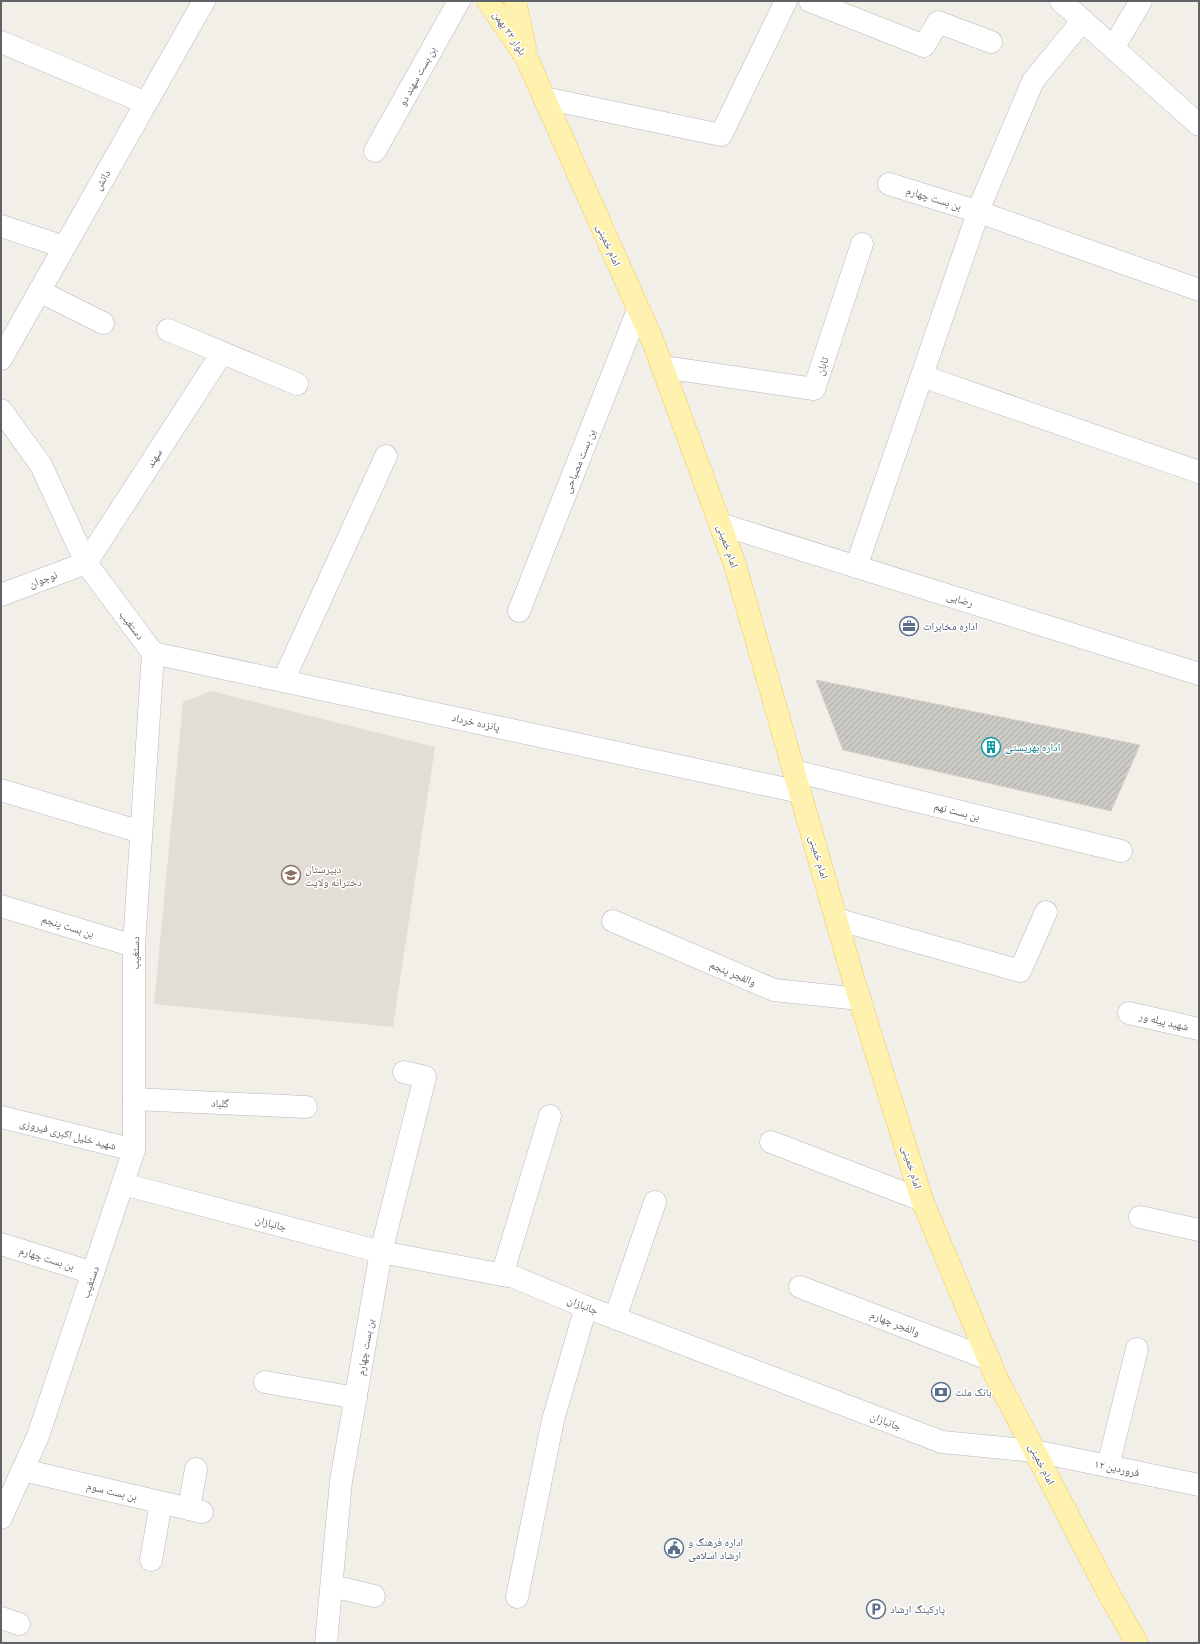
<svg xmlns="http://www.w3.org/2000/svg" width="1200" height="1644" font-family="'Archivo Narrow','Noto Naskh Arabic',sans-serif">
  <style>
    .education { fill: #e1ded6 }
    .building { fill: url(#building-hatch); stroke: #d6d1c6 }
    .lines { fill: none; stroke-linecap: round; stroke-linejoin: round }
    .street-casing { stroke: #b5b8bc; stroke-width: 23 }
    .secondary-casing { stroke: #b6babf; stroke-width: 23 }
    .primary-casing { stroke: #f2c960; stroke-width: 23 }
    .street { stroke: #fff; stroke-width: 22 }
    .secondary { stroke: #fff; stroke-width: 22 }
    .primary { stroke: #fff2af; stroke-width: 22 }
    .labels { text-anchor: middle; stroke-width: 3; stroke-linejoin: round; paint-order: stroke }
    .street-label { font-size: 11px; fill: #5f6368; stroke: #fff }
    .service-label { font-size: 11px; fill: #4e5e75; stroke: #fff; text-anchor: start }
    .culture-label { font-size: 11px; fill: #0d838f; stroke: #fff; text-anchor: start }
    .education-label { font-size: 11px; fill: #785e54; stroke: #fff; text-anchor: start }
  </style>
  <defs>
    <pattern id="building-hatch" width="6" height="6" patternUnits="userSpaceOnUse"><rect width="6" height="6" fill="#cccac5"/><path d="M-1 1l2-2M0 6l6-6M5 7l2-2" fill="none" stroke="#a9a8a4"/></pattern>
  </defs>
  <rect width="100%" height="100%" fill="#f1efe8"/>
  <polygon class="education" points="211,691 435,747 393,1027 154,1004 183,702"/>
  <polygon class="building" points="816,680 1140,745 1111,811 843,750"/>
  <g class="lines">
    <g class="street-casing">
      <g id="street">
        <polyline points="810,1 924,46 938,22 991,42"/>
        <polyline points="1,42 146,103"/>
        <polyline points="1113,48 1141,1"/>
        <polyline points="544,98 721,135 786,1"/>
        <polyline points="375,151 459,1"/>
        <polyline points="889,184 979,212 1199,290"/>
        <polyline points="1,226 64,247"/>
        <polyline points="39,291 103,323"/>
        <polyline points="168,330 297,384"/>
        <polyline points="1,359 204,1"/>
        <polyline points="663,367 814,389 862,244"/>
        <polyline points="922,376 1199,472"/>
        <polyline points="720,524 1199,674"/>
        <polyline points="856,567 982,201 1033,81 1083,20"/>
        <polyline points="1,595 86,563 222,353"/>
        <polyline points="519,611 638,310"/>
        <polyline points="283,681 386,456"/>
        <polyline points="794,771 1121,851"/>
        <polyline points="1,790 141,832"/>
        <polyline points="1,906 134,946"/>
        <polyline points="836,919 1020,971 1046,912"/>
        <polyline points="613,921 774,990 860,999"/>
        <polyline points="1129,1013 1199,1029"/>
        <polyline points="134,1099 306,1107"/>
        <polyline points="1,1117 134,1150"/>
        <polyline points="771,1142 922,1200"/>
        <polyline points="123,1184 381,1252 514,1277 586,1307 942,1442 1035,1451 1199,1485"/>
        <polyline points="1140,1217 1199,1230"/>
        <polyline points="1,1244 93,1273"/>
        <polyline points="502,1275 550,1116"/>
        <polyline points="800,1287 989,1359"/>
        <polyline points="615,1318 655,1202"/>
        <polyline points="265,1382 356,1398"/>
        <polyline points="1108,1466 1137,1349"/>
        <polyline points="23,1470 202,1512"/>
        <polyline points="189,1509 196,1469"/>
        <polyline points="151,1560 161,1503"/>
        <polyline points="332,1586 374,1596"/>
        <polyline points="517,1597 553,1420 586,1307"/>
        <polyline points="1,1618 19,1624"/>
        <polyline points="326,1643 341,1481 381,1252 425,1077 404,1072"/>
      </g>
    </g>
    <g class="secondary-casing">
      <g id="secondary">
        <polyline points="1061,1 1199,125"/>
        <polyline points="1,410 41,465 86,563 153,653 134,946 134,1150 38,1436 1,1518"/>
        <polyline points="153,653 800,792"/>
      </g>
    </g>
    <g class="primary-casing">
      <g id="primary">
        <polyline points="488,1 527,59 654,344 735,565 853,978 922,1200 996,1377 1109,1594 1137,1643"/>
        <polyline points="515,1 525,48"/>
      </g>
    </g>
    <use href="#street" class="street"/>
    <use href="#secondary" class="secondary"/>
    <use href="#primary" class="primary"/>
  </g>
  <defs>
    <g id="office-ring" transform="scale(1)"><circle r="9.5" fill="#fff" stroke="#5c6f8a" stroke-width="1.5"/><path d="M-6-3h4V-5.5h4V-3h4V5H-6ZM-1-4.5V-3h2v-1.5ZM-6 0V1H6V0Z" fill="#5c6f8a"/></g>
    <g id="building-ring" transform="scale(1)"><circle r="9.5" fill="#fff" stroke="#0f9aa8" stroke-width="1.5"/><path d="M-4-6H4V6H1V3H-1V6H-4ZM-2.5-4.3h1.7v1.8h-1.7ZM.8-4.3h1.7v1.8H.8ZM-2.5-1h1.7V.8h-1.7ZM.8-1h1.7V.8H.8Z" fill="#0f9aa8"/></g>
    <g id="school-ring" transform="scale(1)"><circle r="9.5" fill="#fff" stroke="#8d6e63" stroke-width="1.5"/><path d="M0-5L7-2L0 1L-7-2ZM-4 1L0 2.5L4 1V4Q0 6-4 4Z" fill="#8d6e63"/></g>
    <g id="bank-ring" transform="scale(1)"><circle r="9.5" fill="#fff" stroke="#5c6f8a" stroke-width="1.5"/><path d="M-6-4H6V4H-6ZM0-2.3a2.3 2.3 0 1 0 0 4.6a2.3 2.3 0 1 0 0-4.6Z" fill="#5c6f8a"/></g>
    <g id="civic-ring" transform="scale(1)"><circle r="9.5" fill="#fff" stroke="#5c6f8a" stroke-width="1.5"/><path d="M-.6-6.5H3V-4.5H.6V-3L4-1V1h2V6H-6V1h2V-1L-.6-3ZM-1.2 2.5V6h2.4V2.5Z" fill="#5c6f8a"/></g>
    <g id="parking-ring" transform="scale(1)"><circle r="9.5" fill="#fff" stroke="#5c6f8a" stroke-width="1.5"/><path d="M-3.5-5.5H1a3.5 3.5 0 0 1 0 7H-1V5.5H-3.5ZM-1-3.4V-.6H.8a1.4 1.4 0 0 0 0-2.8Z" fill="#5c6f8a"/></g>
  </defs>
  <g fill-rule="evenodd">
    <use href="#office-ring" x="909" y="626"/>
    <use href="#building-ring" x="991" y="747"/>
    <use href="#school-ring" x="291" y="875"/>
    <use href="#bank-ring" x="941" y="1392"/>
    <use href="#civic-ring" x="674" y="1548"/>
    <use href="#parking-ring" x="876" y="1609"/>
  </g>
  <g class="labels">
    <g class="street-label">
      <text transform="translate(510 33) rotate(56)" y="4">بلوار ۲۲ بهمن</text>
      <text transform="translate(417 76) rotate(-61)" y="4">بن بست سهند دو</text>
      <text transform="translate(102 180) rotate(-60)" y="4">دانش</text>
      <text transform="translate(934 198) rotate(17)" y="4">بن بست چهارم</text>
      <text transform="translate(609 245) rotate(66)" y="4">امام خمینی</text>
      <text transform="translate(822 366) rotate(-72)" y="4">تابان</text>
      <text transform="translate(154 458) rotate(-57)" y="4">سهند</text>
      <text transform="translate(579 461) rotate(-68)" y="4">بن بست مصباحی</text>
      <text transform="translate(728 546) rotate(71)" y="4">امام خمینی</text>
      <text transform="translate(43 579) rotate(-21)" y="4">نوجوان</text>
      <text transform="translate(960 599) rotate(17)" y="4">رضایی</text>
      <text transform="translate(132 625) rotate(53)" y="4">دستغیب</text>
      <text transform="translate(476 722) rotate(12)" y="4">پانزده خرداد</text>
      <text transform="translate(957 811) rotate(14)" y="4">بن بست نهم</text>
      <text transform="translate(819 857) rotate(74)" y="4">امام خمینی</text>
      <text transform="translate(68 926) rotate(17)" y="4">بن بست پنجم</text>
      <text transform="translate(135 953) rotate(-89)" y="4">دستغیب</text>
      <text transform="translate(733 973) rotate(23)" y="4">والفجر پنجم</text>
      <text transform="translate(1164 1021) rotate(13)" y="4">شهید پیله ور</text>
      <text transform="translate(220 1103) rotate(3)" y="4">گلباد</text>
      <text transform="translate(68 1134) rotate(14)" y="4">شهید خلیل اکبری فیروزی</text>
      <text transform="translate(912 1167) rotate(73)" y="4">امام خمینی</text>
      <text transform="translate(271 1223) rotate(15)" y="4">جانبازان</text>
      <text transform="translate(47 1258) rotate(17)" y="4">بن بست چهارم</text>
      <text transform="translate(90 1282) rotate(-71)" y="4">دستغیب</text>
      <text transform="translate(583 1305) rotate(22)" y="4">جانبازان</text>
      <text transform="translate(895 1323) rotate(21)" y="4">والفجر چهارم</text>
      <text transform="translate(365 1347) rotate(-80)" y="4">بن بست چهارم</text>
      <text transform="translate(886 1421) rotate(21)" y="4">جانبازان</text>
      <text transform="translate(1042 1464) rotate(63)" y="4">امام خمینی</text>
      <text transform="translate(1117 1468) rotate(12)" y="4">۱۲ فروردین</text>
      <text transform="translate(112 1491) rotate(13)" y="4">بن بست سوم</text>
    </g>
    <g class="service-label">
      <text x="923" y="630">اداره مخابرات</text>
      <text x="955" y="1396">بانک ملت</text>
      <text x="688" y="1546">اداره فرهنگ و<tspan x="688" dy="13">ارشاد اسلامی</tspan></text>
      <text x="890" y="1613">پارکینگ ارشاد</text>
    </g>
    <g class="culture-label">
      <text x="1005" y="751">اداره بهزیستی</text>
    </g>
    <g class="education-label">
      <text x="305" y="873">دبیرستان<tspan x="305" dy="13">دخترانه ولایت</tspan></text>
    </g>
  </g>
  <rect width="1200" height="1644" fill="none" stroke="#5f6368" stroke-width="4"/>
</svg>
